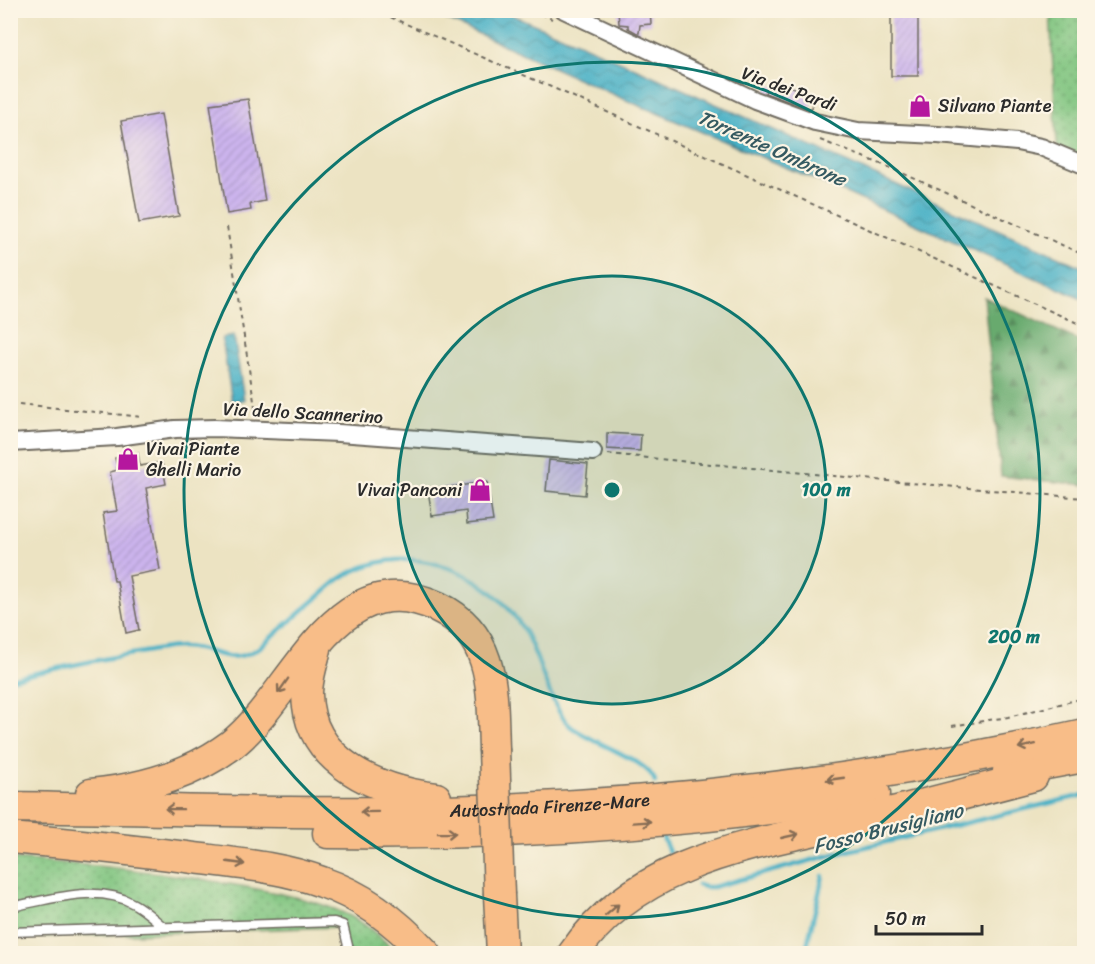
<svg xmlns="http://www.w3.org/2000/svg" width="1095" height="964" font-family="Sriracha,sans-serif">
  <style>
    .green { fill: url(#green-dots); stroke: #567856; stroke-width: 1.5 }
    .forest { fill: url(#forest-firs); stroke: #4a6a4c; stroke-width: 1.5 }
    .water { fill: url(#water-waves); stroke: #3a6e78; stroke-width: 1.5 }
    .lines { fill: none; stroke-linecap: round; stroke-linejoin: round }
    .stream { stroke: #48b1c6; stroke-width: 4.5 }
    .building { fill: url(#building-hatch) }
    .service-casing { stroke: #6f6b60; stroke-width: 11 }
    .minor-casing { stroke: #6f6b60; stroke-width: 20 }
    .motorway-casing { stroke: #6f6b60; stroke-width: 33 }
    .path { stroke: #6f6b60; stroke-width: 2; stroke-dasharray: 4.5 4.5; stroke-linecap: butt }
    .service { stroke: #fff; stroke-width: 8 }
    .minor { stroke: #fff; stroke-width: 16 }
    .motorway { stroke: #f8bd88; stroke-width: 30 }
    .motorway-bridge-casing { stroke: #6f6b60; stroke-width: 33; stroke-linecap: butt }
    .motorway-bridge { stroke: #f8bd88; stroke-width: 30 }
    .oneway { stroke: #876d55 }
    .ring { fill: none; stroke: #0f766e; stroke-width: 3 }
    .labels { text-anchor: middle; stroke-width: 4.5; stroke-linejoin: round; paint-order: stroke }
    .street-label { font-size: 18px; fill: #2b2b2b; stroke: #fcf5e5 }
    .poi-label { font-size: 18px; fill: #2b2b2b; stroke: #fcf5e5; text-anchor: start }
    .water-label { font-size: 20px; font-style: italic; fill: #355a61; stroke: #fcf5e5 }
    .centre { fill: #0f766e; stroke: #fcf5e5; stroke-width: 3 }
    .ring-label { font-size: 18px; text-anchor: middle; font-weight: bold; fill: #0f766e; stroke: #fcf5e5; stroke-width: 4.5; stroke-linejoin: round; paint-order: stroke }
  </style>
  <defs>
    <pattern id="green-dots" width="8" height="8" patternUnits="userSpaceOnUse" patternTransform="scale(1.5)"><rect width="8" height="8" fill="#80c580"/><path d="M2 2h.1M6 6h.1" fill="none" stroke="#69a069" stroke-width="1.8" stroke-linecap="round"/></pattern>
    <pattern id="forest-firs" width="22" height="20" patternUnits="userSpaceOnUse" patternTransform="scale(1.5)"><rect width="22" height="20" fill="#68aa6e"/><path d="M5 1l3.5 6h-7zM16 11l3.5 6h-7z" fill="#568b5b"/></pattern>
    <pattern id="water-waves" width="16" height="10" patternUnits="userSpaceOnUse" patternTransform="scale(1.5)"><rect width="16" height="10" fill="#48b1c6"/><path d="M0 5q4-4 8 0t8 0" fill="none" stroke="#3c90a1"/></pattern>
    <pattern id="building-hatch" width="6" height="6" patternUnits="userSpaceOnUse" patternTransform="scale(1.5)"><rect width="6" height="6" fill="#ccb4ed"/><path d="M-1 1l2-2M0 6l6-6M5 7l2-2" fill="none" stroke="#af9bcb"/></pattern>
  </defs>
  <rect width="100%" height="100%" fill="#fcf5e5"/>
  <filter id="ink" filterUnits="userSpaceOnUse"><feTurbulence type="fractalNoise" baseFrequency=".0167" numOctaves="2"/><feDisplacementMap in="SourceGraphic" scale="12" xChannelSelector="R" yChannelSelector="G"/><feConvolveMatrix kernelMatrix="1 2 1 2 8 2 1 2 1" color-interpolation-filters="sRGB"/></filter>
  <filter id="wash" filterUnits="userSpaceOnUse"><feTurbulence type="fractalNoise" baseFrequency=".008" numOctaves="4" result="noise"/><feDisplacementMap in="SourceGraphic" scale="24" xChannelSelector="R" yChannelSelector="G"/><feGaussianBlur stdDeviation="1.35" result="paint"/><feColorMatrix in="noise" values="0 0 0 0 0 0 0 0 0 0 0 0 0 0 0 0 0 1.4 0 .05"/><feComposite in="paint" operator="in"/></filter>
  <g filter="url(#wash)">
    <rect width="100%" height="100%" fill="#ece3c2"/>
    <g class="green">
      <polygon points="1050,11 1084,11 1084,160 1057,147"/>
      <path d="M10 859C88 864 164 872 241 886 276 893 314 899 346 914 365 923 382 938 396 953H343L339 927 11 938Z"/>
    </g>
    <polygon class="forest" points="984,297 1084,343 1084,485 1001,476"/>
    <g class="water">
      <polygon points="428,11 503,11 581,44 1084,268 1084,300 837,189 619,97"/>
      <polygon points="234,336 244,400 232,402 222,338"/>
    </g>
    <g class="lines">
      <g class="stream">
        <path d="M10 679C53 669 95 660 138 653 153 651 169 646 184 647 214 648 231 668 260 647L338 580C401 537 487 567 524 630 540 657 548 703 569 725 587 742 651 760 655 782"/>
        <polyline points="662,835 669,852"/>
        <polyline points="698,885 704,887 713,887 831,855 1084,795"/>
        <polyline points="805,954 823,876"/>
      </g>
    </g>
    <g id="blocks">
      <g class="building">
        <polygon points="618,10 650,10 651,24 640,25 639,33 637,33 628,28 628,25 619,24"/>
        <rect x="891" y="12" width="27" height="64"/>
        <polygon points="780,84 813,93 811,109 765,93 768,85 779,87"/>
        <polygon points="248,99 265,201 250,204 251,210 227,214 210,104"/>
        <polygon points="161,114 179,216 139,223 121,121"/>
        <polygon points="607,433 641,435 640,451 607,449"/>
        <polygon points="138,453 140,466 162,462 166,484 146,488 160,570 129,576 139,630 126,633 117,581 114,581 103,513 117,511 110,472 118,470 115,458"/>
        <polygon points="549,460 588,464 585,495 546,491"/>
        <polygon points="487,482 493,521 467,524 466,511 432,516 428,490"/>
      </g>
    </g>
  </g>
  <g filter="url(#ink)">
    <use href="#blocks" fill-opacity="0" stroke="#6f6b60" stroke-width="1.5"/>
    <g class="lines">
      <g class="service-casing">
        <g id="service">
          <path d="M10 907C50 900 97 883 134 904 145 910 154 919 164 927"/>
          <polyline points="10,932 334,922 343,925 350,954"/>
        </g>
      </g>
      <g class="minor-casing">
        <g id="minor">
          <polyline points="564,10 755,100 815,122 858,131 938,135 1017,142 1041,147 1084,165"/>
          <polyline points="10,443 117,437 175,429 215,428 339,433 593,452"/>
        </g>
      </g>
      <g class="motorway-casing">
        <g id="motorway">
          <path d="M316 649C312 664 307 679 307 694 308 763 379 791 436 798"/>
          <polyline points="1008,771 1084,757"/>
          <path d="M91 794C141 789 191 775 231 745 294 697 335 558 438 607 497 635 492 695 494 749"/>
          <path id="s1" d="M10 807C155 809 300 815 445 811 659 805 875 781 1084 734"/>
          <path d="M328 833C511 836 695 823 875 794"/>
          <path d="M10 838C70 843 129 850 187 857 232 863 279 866 322 882 363 896 397 922 426 954"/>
          <polyline points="499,895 502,954"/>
          <path d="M573 954C638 858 757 844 861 820 919 806 976 791 1033 776"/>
        </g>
      </g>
      <g class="path">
        <polyline points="374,10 567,94 1084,326"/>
        <polyline points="533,10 552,19"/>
        <polyline points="820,140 891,168 1084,255"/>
        <polyline points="227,227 256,414"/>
        <polyline points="10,403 142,417"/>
        <polyline points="608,454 876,480 1084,498"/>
        <polyline points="952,726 1008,717 1084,698"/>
      </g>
      <use href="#service" class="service"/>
      <use href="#minor" class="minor"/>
      <use href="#motorway" class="motorway"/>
      <g class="motorway-bridge-casing">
        <polyline id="motorway-bridge" points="494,749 499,895"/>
      </g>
      <use href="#motorway-bridge" class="motorway-bridge"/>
    </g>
    <defs><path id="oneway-shaft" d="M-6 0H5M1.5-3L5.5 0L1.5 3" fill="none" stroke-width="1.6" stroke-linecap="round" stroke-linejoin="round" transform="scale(1.5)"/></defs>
    <g class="oneway">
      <use href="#oneway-shaft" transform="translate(283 686) rotate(125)"/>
      <use href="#oneway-shaft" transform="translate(1027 746) rotate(168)"/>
      <use href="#oneway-shaft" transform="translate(835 779) rotate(172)"/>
      <use href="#oneway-shaft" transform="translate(174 809) rotate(-179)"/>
      <use href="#oneway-shaft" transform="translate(369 812) rotate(179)"/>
      <use href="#oneway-shaft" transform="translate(642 822) rotate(-4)"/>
      <use href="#oneway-shaft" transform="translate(447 833) rotate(-1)"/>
      <use href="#oneway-shaft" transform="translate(790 836) rotate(-13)"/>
      <use href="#oneway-shaft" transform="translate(236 863) rotate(8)"/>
      <use href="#oneway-shaft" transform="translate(612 910) rotate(-41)"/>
    </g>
  </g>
  <circle cx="612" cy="490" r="214" fill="#0f766e" fill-opacity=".12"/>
  <g class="ring">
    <circle cx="612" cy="490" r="214"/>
    <circle cx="612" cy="490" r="428"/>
  </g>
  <defs>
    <g id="shop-bare" transform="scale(1.8)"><path d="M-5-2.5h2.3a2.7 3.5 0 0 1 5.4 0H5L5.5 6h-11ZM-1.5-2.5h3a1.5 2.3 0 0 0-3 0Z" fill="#b5179e" stroke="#fcf5e5" stroke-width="2.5" paint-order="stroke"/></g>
  </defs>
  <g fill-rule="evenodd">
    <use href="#shop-bare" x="920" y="106"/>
    <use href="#shop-bare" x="128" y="459"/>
    <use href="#shop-bare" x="480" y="490"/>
  </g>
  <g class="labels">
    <g class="street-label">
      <text transform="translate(789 89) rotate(20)" y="6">Via dei Pardi</text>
      <text transform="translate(303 413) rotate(3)" y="6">Via dello Scannerino</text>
      <text dy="6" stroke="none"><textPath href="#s1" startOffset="540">Autostrada Firenze-Mare</textPath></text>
    </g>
    <g class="poi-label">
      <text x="938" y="112">Silvano Piante</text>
      <text x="146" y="455">Vivai Piante<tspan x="146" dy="21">Ghelli Mario</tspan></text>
      <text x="462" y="496" text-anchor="end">Vivai Panconi</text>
    </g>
    <g class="water-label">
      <text transform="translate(772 148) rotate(24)" y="7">Torrente Ombrone</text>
      <text transform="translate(888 828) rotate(-14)" y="7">Fosso Brusigliano</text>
    </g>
  </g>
  <circle cx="612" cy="490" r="9" class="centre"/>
  <g class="ring-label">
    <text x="826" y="496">100 m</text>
    <text x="1014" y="643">200 m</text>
  </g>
  <rect width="1095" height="964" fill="none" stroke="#fcf5e5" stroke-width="36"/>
  <path d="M876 925v9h106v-9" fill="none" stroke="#2b2b2b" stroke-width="3"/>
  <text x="885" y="925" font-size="18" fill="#2b2b2b" stroke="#fcf5e5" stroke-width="4.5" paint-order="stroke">50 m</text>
</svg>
